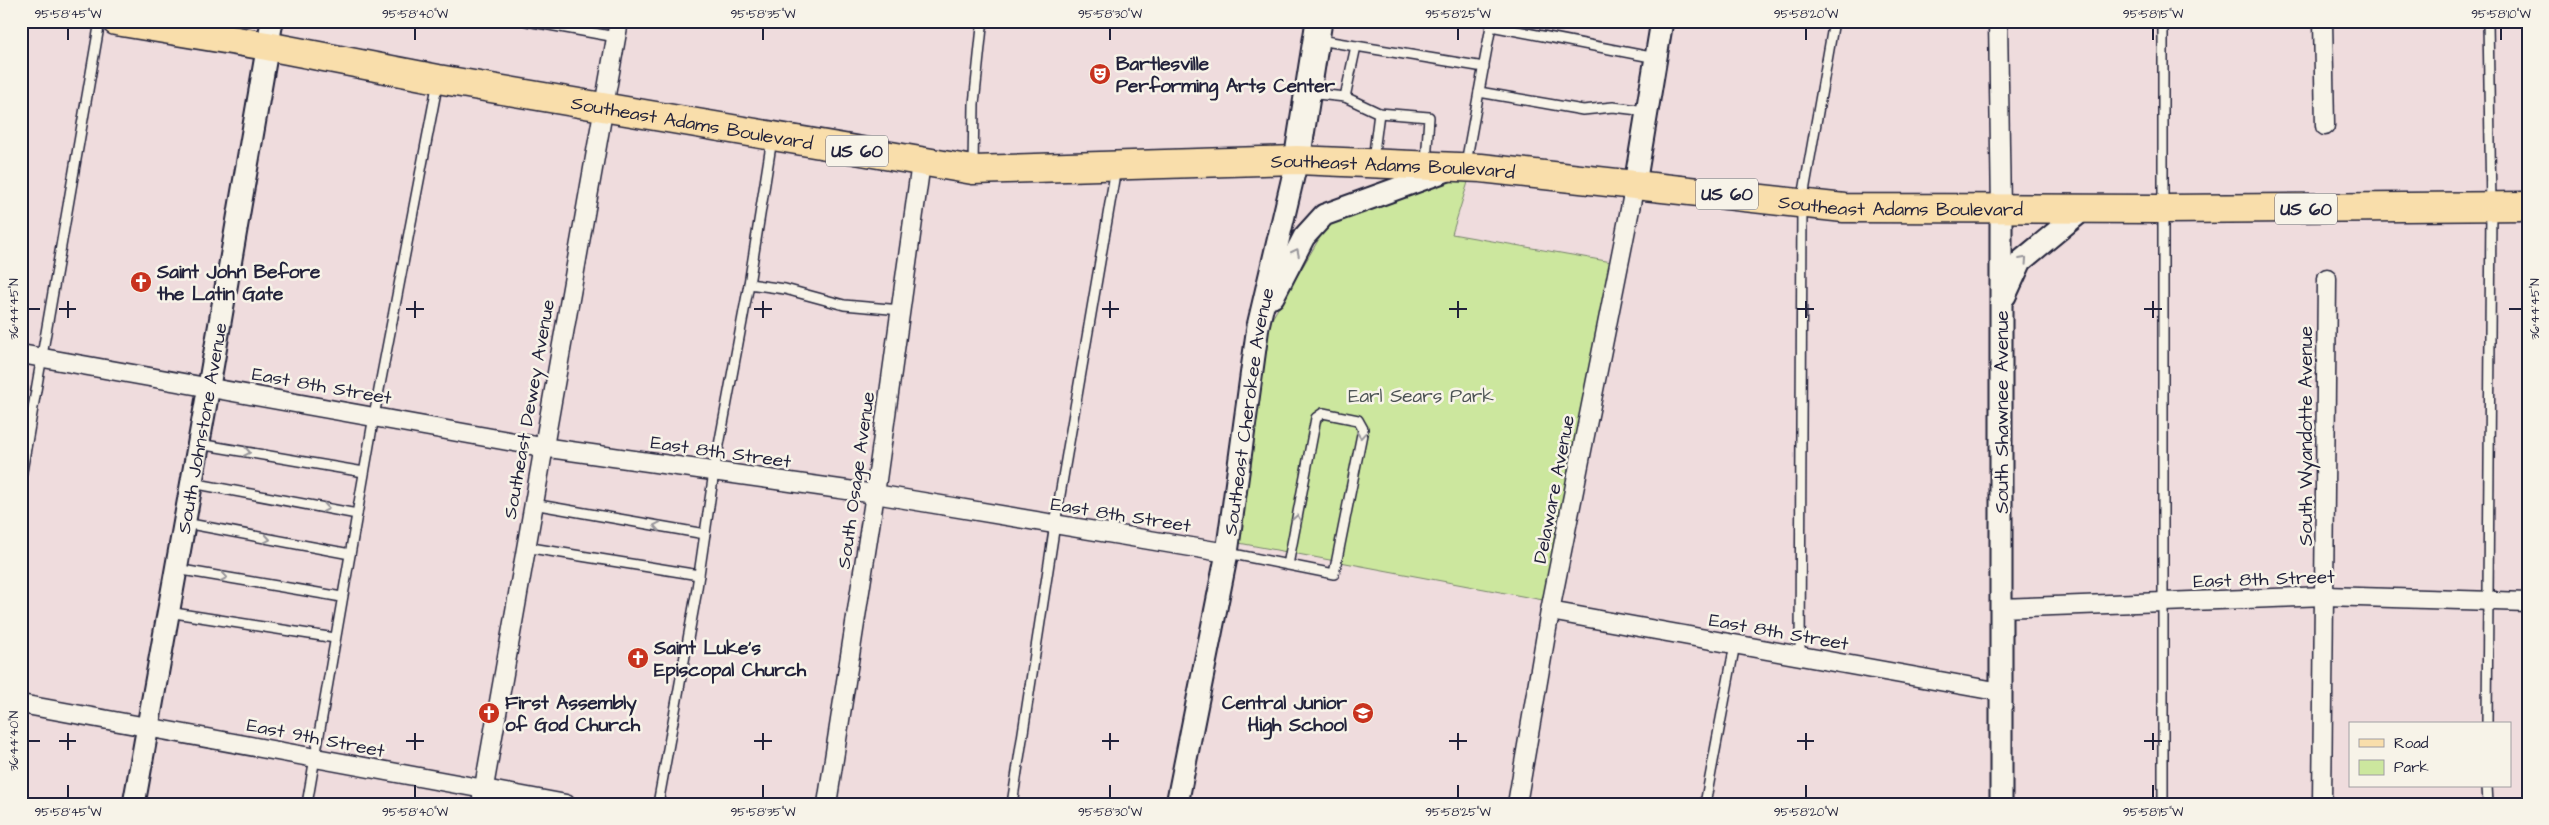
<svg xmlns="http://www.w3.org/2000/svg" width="2549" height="825" font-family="'Architects Daughter',sans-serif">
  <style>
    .green { fill: #cce79e; stroke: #77846c }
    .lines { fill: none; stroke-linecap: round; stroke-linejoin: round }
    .service-casing { stroke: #22223b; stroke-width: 12 }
    .minor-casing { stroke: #22223b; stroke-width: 21 }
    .tertiary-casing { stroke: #22223b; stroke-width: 25 }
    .secondary-casing { stroke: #22223b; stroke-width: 29 }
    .primary-casing { stroke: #22223b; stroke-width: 31 }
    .service { stroke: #f7f3e8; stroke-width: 9 }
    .minor { stroke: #f7f3e8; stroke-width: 18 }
    .tertiary { stroke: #f7f3e8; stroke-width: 21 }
    .secondary { stroke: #f7f3e8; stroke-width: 25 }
    .primary { stroke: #f9deab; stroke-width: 28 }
    .oneway { stroke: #97959a }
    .ticks { fill: none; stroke: #22223b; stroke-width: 2 }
    .labels { text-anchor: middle; stroke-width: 5; stroke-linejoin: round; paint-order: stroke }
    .shield { fill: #f7f3e8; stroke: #62616f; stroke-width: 1 }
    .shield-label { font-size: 18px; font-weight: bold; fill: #22223b }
    .poi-label { font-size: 19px; font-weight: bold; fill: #22223b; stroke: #f7f3e8; text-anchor: start }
    .street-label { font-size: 19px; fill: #22223b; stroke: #f7f3e8 }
    .park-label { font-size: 19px; fill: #4c5354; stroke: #f7f3e8 }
    .neatline { fill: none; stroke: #22223b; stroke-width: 2 }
    .ticks-label { font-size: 12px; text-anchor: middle; fill: #22223b }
  </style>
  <rect width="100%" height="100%" fill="#efdcdd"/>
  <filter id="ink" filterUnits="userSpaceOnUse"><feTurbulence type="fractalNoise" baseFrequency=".02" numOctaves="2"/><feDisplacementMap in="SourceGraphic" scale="10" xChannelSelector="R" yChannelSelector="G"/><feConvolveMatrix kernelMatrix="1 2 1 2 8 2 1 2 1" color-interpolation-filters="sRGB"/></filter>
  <g filter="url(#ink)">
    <polygon class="green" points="1449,178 1469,179 1452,234 1612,262 1543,600 1239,543 1270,322 1329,222"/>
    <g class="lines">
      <g class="service-casing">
        <g id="service">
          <polyline points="527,21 616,37"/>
          <polyline points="1492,21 1491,26 1656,58"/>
          <polyline points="1319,40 1484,67"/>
          <polyline points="1479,92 1583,110 1613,107 1647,111"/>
          <polyline points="1308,93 1345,97 1356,46"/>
          <polyline points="1345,97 1379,113 1429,117 1426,162"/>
          <polyline points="1373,160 1379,113"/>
          <polyline points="1466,163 1491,26"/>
          <polyline points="973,167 974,104 982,27 985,21"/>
          <polyline points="749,284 785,289 844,305 901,310"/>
          <polyline points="199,444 364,472"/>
          <polyline points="21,477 100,21"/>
          <polyline points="192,483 357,514"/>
          <polyline points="533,504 705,534"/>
          <polyline points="185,523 350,554"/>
          <polyline points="525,547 699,575"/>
          <polyline points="1228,553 1334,574 1363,429 1358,420 1323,413 1316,418 1288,565"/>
          <polyline points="176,569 342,597"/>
          <polyline points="168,612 335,638"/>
          <polyline points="1800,656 1802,203 1834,21"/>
          <polyline points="2487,724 2491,207 2488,21"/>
          <polyline points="2487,786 2488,804"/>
          <polyline points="307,804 374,416 438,81"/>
          <polyline points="658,804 696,595 714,472 749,284 772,139"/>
          <polyline points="1012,804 1055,524 1116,168"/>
          <polyline points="1705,804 1735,644"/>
          <polyline points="2163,804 2163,21"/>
        </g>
      </g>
      <g class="minor-casing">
        <g id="minor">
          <polyline points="1998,21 2001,210"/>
          <polyline points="2323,21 2325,126"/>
          <polyline points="21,354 542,447 875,494 1227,553"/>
          <polyline points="2001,608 2325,596 2528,602"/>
          <polyline points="1550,611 2001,692"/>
          <polyline points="21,704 566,804"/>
          <polyline points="481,804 619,21"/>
          <polyline points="827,804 875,494 921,163"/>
          <polyline points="1517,804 1550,611 1635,184"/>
          <polyline points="2322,804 2327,278"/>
        </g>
      </g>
      <g class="tertiary-casing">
        <g id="tertiary">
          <polyline points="1635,184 1662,21"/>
          <polyline points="2005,296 2021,261 2084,209"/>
          <polyline points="1273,297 1304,237 1324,215 1451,169"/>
          <path id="s1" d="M134 804 209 386 272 21"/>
          <path id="s2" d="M1177 804 1227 553 1258 326 1297 160"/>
          <polyline points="2001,804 2001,210"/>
        </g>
      </g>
      <g class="secondary-casing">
        <polyline id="secondary" points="1297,160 1319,21"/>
      </g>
      <g class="primary-casing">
        <g id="primary">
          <path id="s3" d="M116 21 267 46 438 79 973 170 1297 160 1481 168 1844 208 2164 209 2528 206"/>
        </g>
      </g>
      <use href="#service" class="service"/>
      <use href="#minor" class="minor"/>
      <use href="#tertiary" class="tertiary"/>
      <use href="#secondary" class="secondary"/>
      <use href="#primary" class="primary"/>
    </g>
    <defs><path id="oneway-chevron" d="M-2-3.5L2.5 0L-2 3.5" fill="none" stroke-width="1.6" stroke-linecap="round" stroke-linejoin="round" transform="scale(1.25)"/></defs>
    <g class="oneway">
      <use href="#oneway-chevron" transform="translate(1296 252) rotate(-63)"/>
      <use href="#oneway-chevron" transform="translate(2024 260) rotate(-48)"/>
      <use href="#oneway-chevron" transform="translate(1361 435) rotate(95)"/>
      <use href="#oneway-chevron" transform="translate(247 452) rotate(10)"/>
      <use href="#oneway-chevron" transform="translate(326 508) rotate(10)"/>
      <use href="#oneway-chevron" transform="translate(1297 518) rotate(-80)"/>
      <use href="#oneway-chevron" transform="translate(657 526) rotate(-170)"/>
      <use href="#oneway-chevron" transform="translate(267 539) rotate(10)"/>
      <use href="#oneway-chevron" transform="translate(224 577) rotate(10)"/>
    </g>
  </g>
  <path class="ticks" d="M68 28V40M415 28V40M763 28V40M1110 28V40M1458 28V40M1806 28V40M2153 28V40M2501 28V40M68 301V318M415 301V318M763 301V318M1110 301V318M1458 301V318M1806 301V318M2153 301V318M28 309H40M59 309H76M406 309H424M754 309H772M1102 309H1119M1449 309H1467M1797 309H1814M2144 309H2162M2509 309H2522M68 733V750M415 733V750M763 733V750M1110 733V750M1458 733V750M1806 733V750M2153 733V750M28 741H40M59 741H76M406 741H424M754 741H772M1102 741H1119M1449 741H1467M1797 741H1814M2144 741H2162M68 785V798M415 785V798M763 785V798M1110 785V798M1458 785V798M1806 785V798M2153 785V798"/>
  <defs>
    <g id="theatre-disc" transform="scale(1.125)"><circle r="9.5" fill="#c8321e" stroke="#f7f3e8"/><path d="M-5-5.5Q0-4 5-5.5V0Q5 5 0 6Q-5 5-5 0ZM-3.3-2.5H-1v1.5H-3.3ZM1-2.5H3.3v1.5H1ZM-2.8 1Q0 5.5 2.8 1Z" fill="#fff"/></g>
    <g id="church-disc" transform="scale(1.125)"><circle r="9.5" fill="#c8321e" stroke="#f7f3e8"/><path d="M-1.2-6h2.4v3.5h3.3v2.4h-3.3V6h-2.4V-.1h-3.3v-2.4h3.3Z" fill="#fff"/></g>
    <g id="school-disc" transform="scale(1.125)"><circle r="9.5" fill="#c8321e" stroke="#f7f3e8"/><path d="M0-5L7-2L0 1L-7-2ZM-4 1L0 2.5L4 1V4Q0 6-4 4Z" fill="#fff"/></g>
  </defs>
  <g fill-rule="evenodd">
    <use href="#theatre-disc" x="1100" y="74"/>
    <use href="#church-disc" x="141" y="282"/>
    <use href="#church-disc" x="638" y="658"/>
    <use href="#church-disc" x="489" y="713"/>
    <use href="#school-disc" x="1363" y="713"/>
  </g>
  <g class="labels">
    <g class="shield">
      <rect x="826" y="135.5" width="62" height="31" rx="4"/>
      <rect x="1696" y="178.5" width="62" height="31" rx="4"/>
      <rect x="2275" y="193.5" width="62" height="31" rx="4"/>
    </g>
    <g class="shield-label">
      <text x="857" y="157">US 60</text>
      <text x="1727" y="200">US 60</text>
      <text x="2306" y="215">US 60</text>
    </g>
    <g class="poi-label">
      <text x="1116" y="70">Bartlesville<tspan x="1116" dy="22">Performing Arts Center</tspan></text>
      <text x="157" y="278">Saint John Before<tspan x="157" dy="22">the Latin Gate</tspan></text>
      <text x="654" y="654">Saint Luke's<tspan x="654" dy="22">Episcopal Church</tspan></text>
      <text x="505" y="709">First Assembly<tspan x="505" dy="22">of God Church</tspan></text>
      <text x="1347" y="709" text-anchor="end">Central Junior<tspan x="1347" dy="22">High School</tspan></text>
    </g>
    <g class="street-label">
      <text dy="7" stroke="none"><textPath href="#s3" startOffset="585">Southeast Adams Boulevard</textPath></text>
      <text dy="7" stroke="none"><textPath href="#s3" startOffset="1290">Southeast Adams Boulevard</textPath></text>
      <text dy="7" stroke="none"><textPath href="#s3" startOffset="1800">Southeast Adams Boulevard</textPath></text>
      <text transform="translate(322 385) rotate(10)" y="7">East 8th Street</text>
      <text transform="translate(528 409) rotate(-80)" y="7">Southeast Dewey Avenue</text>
      <text transform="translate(2001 412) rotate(-90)" y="7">South Shawnee Avenue</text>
      <text dy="7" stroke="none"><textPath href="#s2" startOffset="399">Southeast Cherokee Avenue</textPath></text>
      <text dy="7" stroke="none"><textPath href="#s1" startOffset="382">South Johnstone Avenue</textPath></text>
      <text transform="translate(2305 436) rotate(-90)" y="7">South Wyandotte Avenue</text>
      <text transform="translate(721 451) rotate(8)" y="7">East 8th Street</text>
      <text transform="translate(855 480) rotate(-82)" y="7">South Osage Avenue</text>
      <text transform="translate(1553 489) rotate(-79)" y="7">Delaware Avenue</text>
      <text transform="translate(1121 514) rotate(9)" y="7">East 8th Street</text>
      <text transform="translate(2264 578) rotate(-2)" y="7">East 8th Street</text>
      <text transform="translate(1779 631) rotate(10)" y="7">East 8th Street</text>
      <text transform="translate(316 737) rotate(11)" y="7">East 9th Street</text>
    </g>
    <g class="park-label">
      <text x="1421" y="402">Earl Sears Park</text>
    </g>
  </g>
  <rect width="2549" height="825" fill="none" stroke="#f7f3e8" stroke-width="55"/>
  <rect x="2349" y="722" width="162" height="65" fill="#f7f3e8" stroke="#a29fa3"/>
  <rect x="2359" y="739" width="25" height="8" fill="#f9deab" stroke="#a29fa3"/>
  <text x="2394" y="748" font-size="15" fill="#22223b">Road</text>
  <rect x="2359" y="760" width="25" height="15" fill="#cce79e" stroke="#a29fa3"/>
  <text x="2394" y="772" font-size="15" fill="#22223b">Park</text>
  <rect x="28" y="28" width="2494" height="770" class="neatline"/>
  <g class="ticks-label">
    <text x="68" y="18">95°58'45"W</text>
    <text x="415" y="18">95°58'40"W</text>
    <text x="763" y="18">95°58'35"W</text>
    <text x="1110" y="18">95°58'30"W</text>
    <text x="1458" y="18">95°58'25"W</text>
    <text x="1806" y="18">95°58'20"W</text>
    <text x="2153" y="18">95°58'15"W</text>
    <text x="2501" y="18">95°58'10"W</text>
    <text transform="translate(14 309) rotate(-90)" y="4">36°44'45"N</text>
    <text transform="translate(2535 309) rotate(-90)" y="4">36°44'45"N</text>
    <text transform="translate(14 741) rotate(-90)" y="4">36°44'40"N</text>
    <text x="68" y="816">95°58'45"W</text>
    <text x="415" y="816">95°58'40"W</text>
    <text x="763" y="816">95°58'35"W</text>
    <text x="1110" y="816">95°58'30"W</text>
    <text x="1458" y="816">95°58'25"W</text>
    <text x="1806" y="816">95°58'20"W</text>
    <text x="2153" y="816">95°58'15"W</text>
  </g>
</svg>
